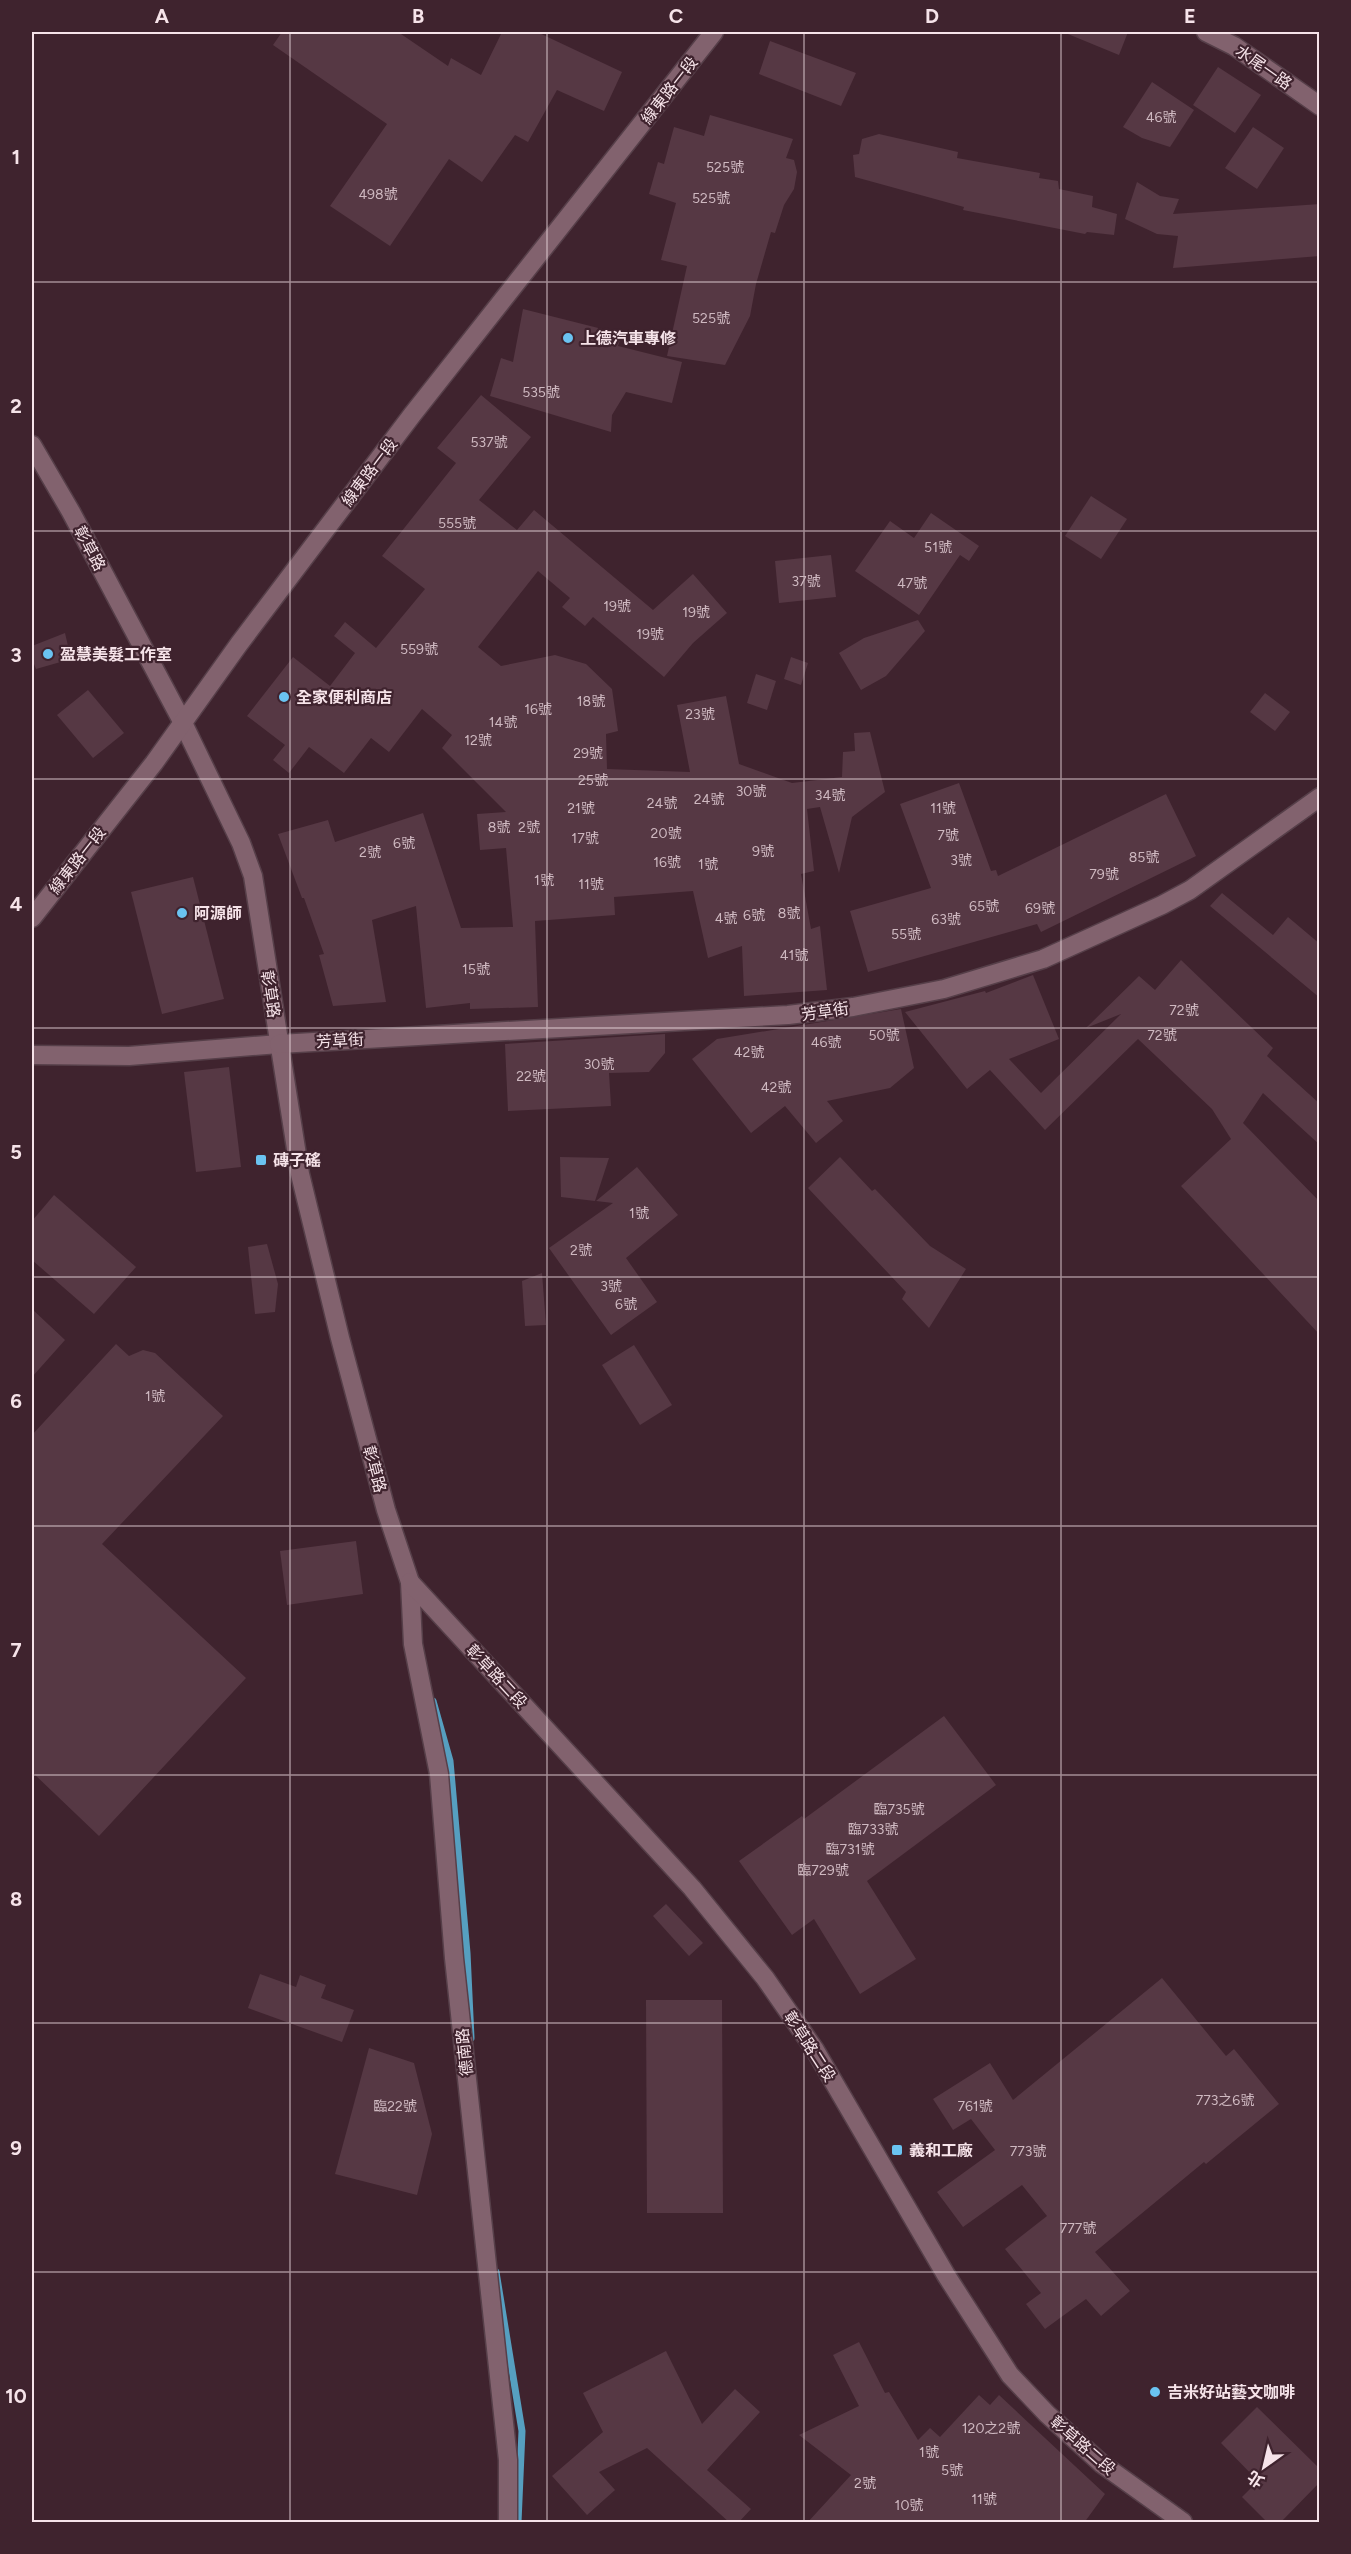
<svg xmlns="http://www.w3.org/2000/svg" width="1351" height="2554" font-family="Figtree,'Noto Sans TC',sans-serif">
  <style>
    .lines { fill: none; stroke-linecap: round; stroke-linejoin: round }
    .stream { stroke: #569fc0; stroke-width: 7 }
    .building { fill: #563844 }
    .street-casing { stroke: #563f49; stroke-width: 21 }
    .secondary-casing { stroke: #563f49; stroke-width: 21 }
    .street { stroke: #82626e; stroke-width: 18 }
    .secondary { stroke: #82626e; stroke-width: 18 }
    .grid { fill: none; stroke: #f6e3e9; stroke-width: 1.5; stroke-opacity: 0.55 }
    .poi-dot { fill: #6ac3f1; stroke: #3f232e; stroke-width: 2 }
    .labels { text-anchor: middle; stroke-width: 4.5; stroke-linejoin: round; paint-order: stroke }
    .number-label { font-size: 14px; fill: #ceb8c0 }
    .street-label { font-size: 16px; fill: #f6e3e9; stroke: #3f232e }
    .poi-label { font-size: 16px; font-weight: bold; fill: #f6e3e9; stroke: #3f232e; text-anchor: start }
    .neatline { fill: none; stroke: #f6e3e9; stroke-width: 2 }
    .grid-label { font-size: 20px; text-anchor: middle; font-weight: bold; fill: #f6e3e9 }
  </style>
  <rect width="100%" height="100%" fill="#3f232e"/>
  <g class="lines">
    <g class="stream">
      <polyline points="433,1701 450,1761 467,1953 471,2038"/>
      <polyline points="496,2272 522,2431 518,2522"/>
    </g>
  </g>
  <g class="building">
    <polygon points="282,32 398,32 448,66 451,58 481,75 502,32 537,32 622,72 604,111 557,90 528,142 515,135 482,182 449,159 390,246 330,206 387,124 273,45"/>
    <polygon points="1063,32 1128,32 1119,55"/>
    <polygon points="770,41 856,73 841,106 759,74"/>
    <polygon points="1218,67 1261,95 1235,133 1193,105"/>
    <polygon points="1152,82 1194,110 1170,147 1142,138 1123,127"/>
    <polygon points="710,115 793,139 786,158 794,160 797,172 794,189 784,205 775,233 771,232 756,284 750,316 725,365 667,356 687,266 661,260 676,203 649,194 658,162 664,164 674,127 704,136"/>
    <polygon points="1253,127 1284,148 1257,189 1225,168"/>
    <polygon points="879,134 958,152 957,158 1040,173 1039,178 1058,181 1059,189 1093,196 1092,207 1117,214 1114,235 1087,232 1085,234 963,210 964,207 855,177 853,155 859,154 862,139"/>
    <polygon points="1137,182 1160,196 1179,199 1173,214 1320,204 1320,256 1173,268 1178,236 1157,234 1125,219"/>
    <polygon points="523,309 622,334 618,346 682,362 672,403 626,392 612,415 611,432 490,396 501,358 513,362"/>
    <polygon points="481,395 531,437 479,500 517,530 534,510 653,610 693,574 727,613 693,643 664,677 593,617 585,626 562,607 570,598 538,571 478,647 501,666 555,655 586,664 612,689 618,731 606,734 607,769 690,772 677,705 726,696 739,764 792,783 842,777 843,752 855,751 854,733 870,732 885,792 852,817 839,873 820,807 807,809 814,871 801,874 811,929 820,926 827,990 744,996 742,946 708,958 693,891 614,897 615,915 535,921 538,1007 470,1009 470,1003 426,1008 416,906 372,920 386,1002 333,1006 319,955 324,954 304,898 302,898 278,834 328,820 335,842 423,813 461,928 513,927 506,848 480,850 477,814 506,812 442,748 452,735 422,709 389,752 371,738 344,773 309,747 289,773 273,760 285,745 247,716 293,657 330,686 355,653 334,636 345,622 376,648 425,589 382,556 456,463 437,448"/>
    <polygon points="1091,496 1127,519 1101,559 1065,536"/>
    <polygon points="931,513 979,546 969,561 960,555 919,615 855,571 890,521 914,538"/>
    <polygon points="831,555 836,597 779,603 775,561"/>
    <polygon points="918,620 925,631 886,676 861,690 839,653 864,638"/>
    <polygon points="65,633 71,659 36,669 32,659 32,646"/>
    <polygon points="791,657 808,663 801,685 784,679"/>
    <polygon points="756,674 776,681 767,710 747,703"/>
    <polygon points="88,690 124,733 93,758 57,715"/>
    <polygon points="1265,693 1290,712 1275,731 1250,712"/>
    <polygon points="959,783 991,871 996,870 998,876 1166,794 1196,856 1041,932 1037,924 868,972 850,911 931,888 900,804"/>
    <polygon points="193,877 224,999 162,1014 131,892"/>
    <polygon points="1222,893 1273,935 1288,917 1320,944 1320,998 1210,906"/>
    <polygon points="1181,960 1273,1048 1267,1056 1320,1104 1320,1145 1263,1093 1243,1123 1320,1202 1320,1335 1181,1186 1231,1139 1212,1109 1138,1039 1045,1130 990,1070 967,1089 905,1012 985,991 986,993 1033,975 1059,1039 1009,1059 1041,1093 1121,1014 1086,1028 1139,976 1155,990"/>
    <polygon points="901,1009 914,1068 890,1088 827,1101 843,1121 816,1143 785,1106 751,1133 692,1059 717,1039"/>
    <polygon points="665,1034 665,1053 649,1072 609,1073 611,1106 508,1111 505,1044"/>
    <polygon points="229,1067 241,1167 196,1172 184,1072"/>
    <polygon points="560,1157 609,1158 595,1201 561,1197"/>
    <polygon points="840,1157 872,1191 875,1189 930,1246 966,1269 929,1328 902,1299 906,1292 808,1188"/>
    <polygon points="637,1167 678,1215 626,1258 657,1302 611,1335 549,1248 613,1203 596,1201"/>
    <polygon points="54,1195 136,1267 94,1314 32,1260 32,1221"/>
    <polygon points="267,1244 278,1284 275,1312 255,1314 248,1247"/>
    <polygon points="542,1273 546,1325 525,1326 522,1281"/>
    <polygon points="32,1309 65,1340 32,1377"/>
    <polygon points="116,1344 129,1356 143,1350 155,1353 223,1416 102,1544 246,1678 99,1836 32,1772 32,1435"/>
    <polygon points="634,1345 672,1405 640,1425 602,1365"/>
    <polygon points="356,1541 363,1594 287,1605 280,1551"/>
    <polygon points="944,1716 996,1785 867,1881 916,1959 860,1994 814,1919 792,1935 739,1861 802,1816 804,1819"/>
    <polygon points="666,1904 703,1943 689,1956 653,1916"/>
    <polygon points="260,1974 296,1987 300,1975 326,1985 321,1998 354,2010 342,2042 248,2008"/>
    <polygon points="1162,1978 1226,2056 1234,2049 1279,2104 1206,2164 1204,2162 1095,2252 1130,2291 1101,2316 1086,2299 1045,2329 1026,2304 1041,2293 1005,2249 1047,2216 1022,2185 963,2227 937,2192 995,2150 971,2119 953,2130 933,2099 990,2063 1013,2100"/>
    <polygon points="646,2000 722,2000 723,2213 647,2213"/>
    <polygon points="369,2048 414,2063 432,2134 417,2195 335,2174"/>
    <polygon points="859,2342 885,2393 889,2392 918,2440 930,2428 940,2437 979,2395 990,2405 999,2395 1105,2494 1084,2523 807,2523 851,2475 799,2435 859,2406 833,2355"/>
    <polygon points="666,2351 702,2424 735,2389 760,2412 707,2470 751,2509 738,2523 730,2523 647,2448 599,2472 615,2490 587,2515 552,2476 603,2432 583,2393"/>
    <polygon points="1257,2407 1320,2469 1320,2482 1280,2523 1268,2523 1242,2497 1258,2481 1221,2443"/>
  </g>
  <g class="lines">
    <g class="street-casing">
      <g id="street">
        <polyline points="1206,32 1234,46 1320,106"/>
        <polyline points="32,445 71,512 183,723"/>
        <polyline points="32,1055 129,1056 279,1044"/>
      </g>
    </g>
    <g class="secondary-casing">
      <g id="secondary">
        <polyline points="183,723 241,843 253,876 300,1174 340,1338 386,1510 410,1582 413,1644 439,1774 454,1958 508,2460 508,2522"/>
        <polyline points="32,918 154,763 239,644 412,415 714,32"/>
        <polyline points="279,1044 788,1015 853,1007 944,989 1043,959 1162,905 1190,890 1320,797"/>
        <polyline points="410,1582 692,1888 765,1978 815,2050 946,2275 1010,2375 1047,2414 1102,2464 1183,2522"/>
      </g>
    </g>
    <use href="#street" class="street"/>
    <use href="#secondary" class="secondary"/>
  </g>
  <path class="grid" d="M290 32V2522M547 32V2522M804 32V2522M1061 32V2522M32 282H1320M32 531H1320M32 779H1320M32 1028H1320M32 1277H1320M32 1526H1320M32 1775H1320M32 2023H1320M32 2272H1320"/>
  <g class="poi-dot">
    <circle cx="568" cy="338" r="6"/>
    <circle cx="48" cy="654" r="6"/>
    <circle cx="284" cy="697" r="6"/>
    <circle cx="182" cy="913" r="6"/>
    <rect x="255" y="1154" width="12" height="12" rx="3"/>
    <rect x="891" y="2144" width="12" height="12" rx="3"/>
    <circle cx="1155" cy="2392" r="6"/>
  </g>
  <g class="labels">
    <g class="number-label">
      <text x="1161" y="122">46號</text>
      <text x="725" y="172">525號</text>
      <text x="378" y="199">498號</text>
      <text x="711" y="203">525號</text>
      <text x="711" y="323">525號</text>
      <text x="541" y="397">535號</text>
      <text x="489" y="447">537號</text>
      <text x="457" y="528">555號</text>
      <text x="938" y="552">51號</text>
      <text x="806" y="586">37號</text>
      <text x="912" y="588">47號</text>
      <text x="617" y="611">19號</text>
      <text x="696" y="617">19號</text>
      <text x="650" y="639">19號</text>
      <text x="419" y="654">559號</text>
      <text x="591" y="706">18號</text>
      <text x="538" y="714">16號</text>
      <text x="700" y="719">23號</text>
      <text x="503" y="727">14號</text>
      <text x="478" y="745">12號</text>
      <text x="588" y="758">29號</text>
      <text x="593" y="785">25號</text>
      <text x="751" y="796">30號</text>
      <text x="830" y="800">34號</text>
      <text x="709" y="804">24號</text>
      <text x="662" y="808">24號</text>
      <text x="581" y="813">21號</text>
      <text x="943" y="813">11號</text>
      <text x="499" y="832">8號</text>
      <text x="529" y="832">2號</text>
      <text x="666" y="838">20號</text>
      <text x="948" y="840">7號</text>
      <text x="585" y="843">17號</text>
      <text x="404" y="848">6號</text>
      <text x="763" y="856">9號</text>
      <text x="370" y="857">2號</text>
      <text x="1144" y="862">85號</text>
      <text x="961" y="865">3號</text>
      <text x="667" y="867">16號</text>
      <text x="708" y="869">1號</text>
      <text x="1104" y="879">79號</text>
      <text x="544" y="885">1號</text>
      <text x="591" y="889">11號</text>
      <text x="984" y="911">65號</text>
      <text x="1040" y="913">69號</text>
      <text x="789" y="918">8號</text>
      <text x="754" y="920">6號</text>
      <text x="726" y="923">4號</text>
      <text x="946" y="924">63號</text>
      <text x="906" y="939">55號</text>
      <text x="794" y="960">41號</text>
      <text x="476" y="974">15號</text>
      <text x="1184" y="1015">72號</text>
      <text x="884" y="1040">50號</text>
      <text x="1162" y="1040">72號</text>
      <text x="826" y="1047">46號</text>
      <text x="749" y="1057">42號</text>
      <text x="599" y="1069">30號</text>
      <text x="531" y="1081">22號</text>
      <text x="776" y="1092">42號</text>
      <text x="639" y="1218">1號</text>
      <text x="581" y="1255">2號</text>
      <text x="611" y="1291">3號</text>
      <text x="626" y="1309">6號</text>
      <text x="155" y="1401">1號</text>
      <text x="899" y="1814">臨735號</text>
      <text x="873" y="1834">臨733號</text>
      <text x="850" y="1854">臨731號</text>
      <text x="823" y="1875">臨729號</text>
      <text x="1225" y="2105">773之6號</text>
      <text x="395" y="2111">臨22號</text>
      <text x="975" y="2111">761號</text>
      <text x="1028" y="2156">773號</text>
      <text x="1078" y="2233">777號</text>
      <text x="991" y="2433">120之2號</text>
      <text x="929" y="2457">1號</text>
      <text x="952" y="2475">5號</text>
      <text x="865" y="2488">2號</text>
      <text x="984" y="2504">11號</text>
      <text x="909" y="2510">10號</text>
    </g>
    <g class="street-label">
      <text transform="translate(1264 67) rotate(35)" y="6">水尾一路</text>
      <text transform="translate(669 90) rotate(-52)" y="6">線東路一段</text>
      <text transform="translate(369 472) rotate(-53)" y="6">線東路一段</text>
      <text transform="translate(90 548) rotate(62)" y="6">彰草路</text>
      <text transform="translate(77 860) rotate(-52)" y="6">線東路一段</text>
      <text transform="translate(271 994) rotate(81)" y="6">彰草路</text>
      <text transform="translate(825 1011) rotate(-8)" y="6">芳草街</text>
      <text transform="translate(340 1040) rotate(-3)" y="6">芳草街</text>
      <text transform="translate(375 1469) rotate(75)" y="6">彰草路</text>
      <text transform="translate(497 1676) rotate(47)" y="6">彰草路二段</text>
      <text transform="translate(810 2046) rotate(57)" y="6">彰草路二段</text>
      <text transform="translate(464 2052) rotate(-96)" y="6">德南路</text>
      <text transform="translate(1083 2445) rotate(41)" y="6">彰草路二段</text>
    </g>
    <g class="poi-label">
      <text x="580" y="344">上德汽車專修</text>
      <text x="60" y="660">盈慧美髮工作室</text>
      <text x="296" y="703">全家便利商店</text>
      <text x="194" y="919">阿源師</text>
      <text x="273" y="1166">磚子磘</text>
      <text x="909" y="2156">義和工廠</text>
      <text x="1167" y="2398">吉米好站藝文咖啡</text>
    </g>
  </g>
  <rect width="1351" height="2554" fill="none" stroke="#3f232e" stroke-width="66"/>
  <g transform="translate(1264 2467) rotate(214)" stroke="#3f232e" stroke-width="4.5" paint-order="stroke">
  <path d="M0-4.5L10 22L0 15L-10 22Z" fill="#f6e3e9"/>
  <text y="-9" font-size="16" font-weight="bold" text-anchor="middle" fill="#f6e3e9">北</text>
  </g>
  <rect x="33" y="33" width="1285" height="2488" class="neatline"/>
  <g class="grid-label">
    <text x="162" y="23">A</text>
    <text x="418" y="23">B</text>
    <text x="676" y="23">C</text>
    <text x="932" y="23">D</text>
    <text x="1190" y="23">E</text>
    <text x="16" y="164">1</text>
    <text x="16" y="413">2</text>
    <text x="16" y="662">3</text>
    <text x="16" y="911">4</text>
    <text x="16" y="1159">5</text>
    <text x="16" y="1408">6</text>
    <text x="16" y="1657">7</text>
    <text x="16" y="1906">8</text>
    <text x="16" y="2155">9</text>
    <text x="16" y="2403">10</text>
  </g>
</svg>
